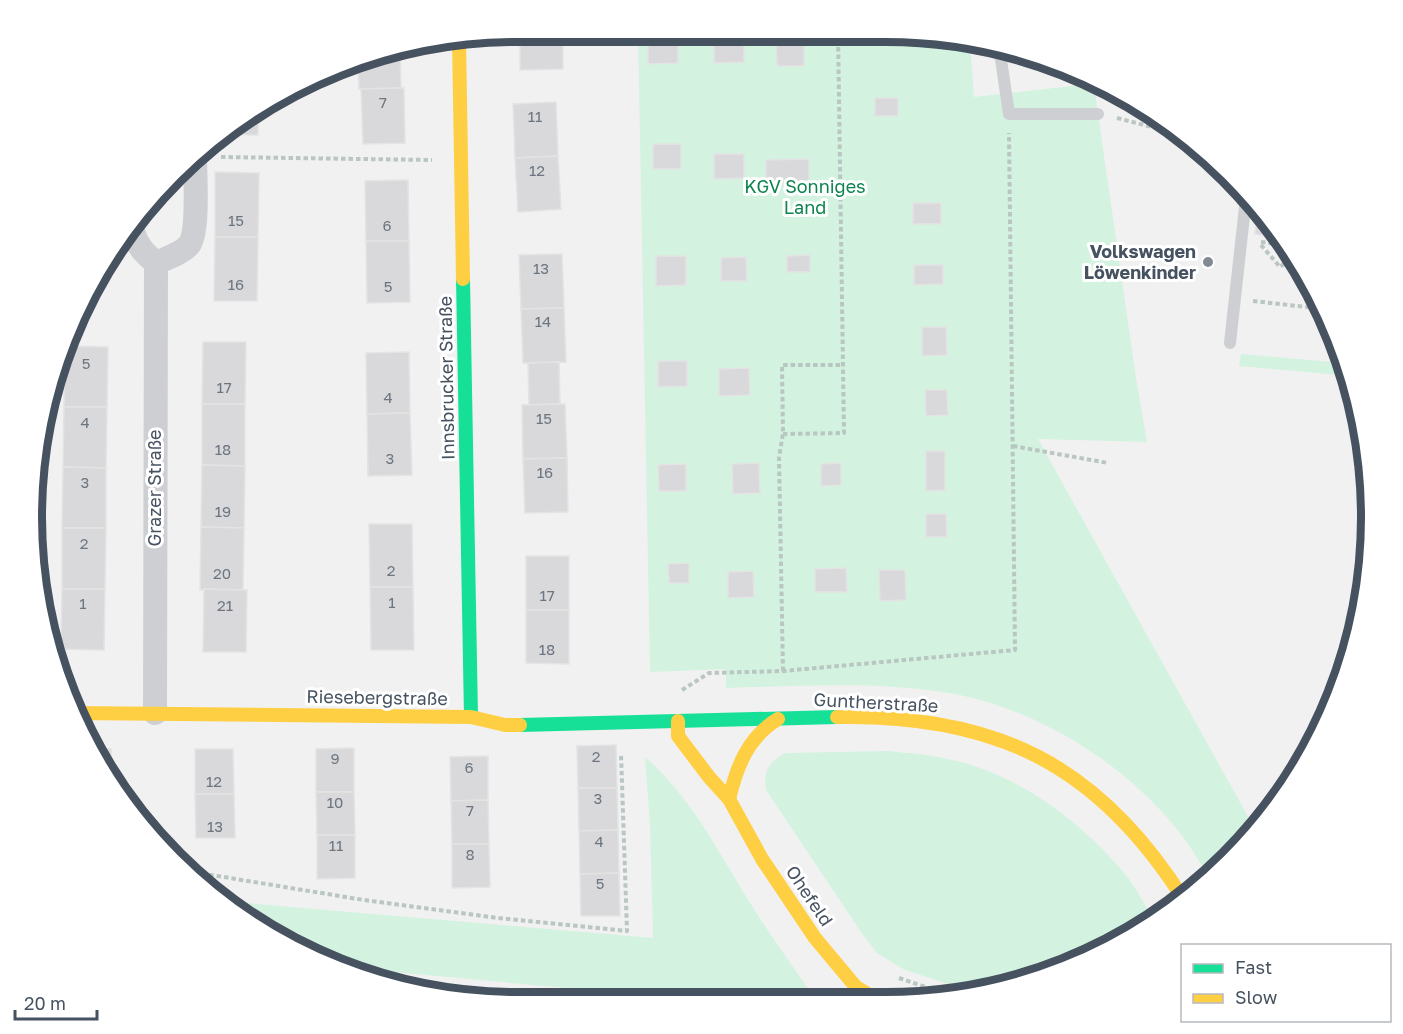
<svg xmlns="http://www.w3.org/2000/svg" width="1403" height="1034" font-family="'Golos Text',sans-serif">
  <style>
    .green { fill: #d3f3e0 }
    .building { fill: #d9d9db; stroke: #e3e3e4; stroke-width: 1.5 }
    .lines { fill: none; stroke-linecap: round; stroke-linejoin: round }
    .path { stroke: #b9c6c2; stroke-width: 4; stroke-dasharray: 4.5 3; stroke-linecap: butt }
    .lane { stroke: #cdcfd2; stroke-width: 12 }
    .street { stroke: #cdcfd2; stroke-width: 24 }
    .fast { stroke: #16e098; stroke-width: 14 }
    .slow { stroke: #ffcf43; stroke-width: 14 }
    .rail-casing { stroke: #c6c8cb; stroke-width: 7 }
    .rail { stroke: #fff; stroke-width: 4.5; stroke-dasharray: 14; stroke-linecap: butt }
    .poi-dot { fill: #828a93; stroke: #fff; stroke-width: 2 }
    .labels { text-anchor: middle; stroke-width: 6; stroke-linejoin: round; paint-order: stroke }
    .number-label { font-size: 15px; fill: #6c7580 }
    .park-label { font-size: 18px; fill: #0d844d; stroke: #fff }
    .poi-label { font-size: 18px; font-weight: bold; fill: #465260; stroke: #fff; text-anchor: end }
    .street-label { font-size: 18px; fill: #465260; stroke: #fff }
    .rim { fill: none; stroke: #465260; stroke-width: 8 }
  </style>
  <rect width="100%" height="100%" fill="#f2f1f1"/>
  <g class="green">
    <path d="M638 32 917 33 970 41 974 97 1090 84 1094 86 1136 378 1147 442 1038 439 1256 831 1208 877C1161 785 1050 710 949 693 876 681 800 686 726 688V669L650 672Z"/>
    <polygon points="1241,354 1344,363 1349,376 1239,366"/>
    <path d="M888 751C906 753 925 754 943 758 1016 771 1083 822 1129 879 1138 891 1145 906 1153 919L1071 966 973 992 905 970 877 953 863 935 766 790C763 771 769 761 786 753Z"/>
    <path d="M645 757C690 796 718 851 749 901 769 934 792 965 813 996L836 999 674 1000 630 994 339 967 275 938 223 901 653 938 650 824Z"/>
  </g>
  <g class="building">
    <polygon points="520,32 563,32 563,69 520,70"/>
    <polygon points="714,40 744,40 744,62 714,63"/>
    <polygon points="648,41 678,41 678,63 648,64"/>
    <polygon points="804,42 804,66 777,66 776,43"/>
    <polygon points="400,47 401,88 359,89 358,62 391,48"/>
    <polygon points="401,88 404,88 405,143 363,144 361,89"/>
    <rect x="875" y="98" width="23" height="18"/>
    <polygon points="556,102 558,156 515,158 513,104"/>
    <polygon points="258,109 258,135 225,134"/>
    <rect x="653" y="144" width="28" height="25"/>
    <polygon points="714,154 744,154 744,178 714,179"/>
    <polygon points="558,156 561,209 518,212 515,158"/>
    <polygon points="809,159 809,184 766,185 766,160"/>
    <polygon points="215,172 259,173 258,237 215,237"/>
    <polygon points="408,180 409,241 366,241 365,181"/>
    <rect x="913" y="203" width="28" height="21"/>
    <polygon points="1258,209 1271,222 1281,237 1255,234"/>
    <polygon points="215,237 258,237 257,301 214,301"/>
    <polygon points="366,241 409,241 410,302 367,303"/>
    <polygon points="562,254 564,308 521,309 519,255"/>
    <polygon points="810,255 810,272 787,272 787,256"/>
    <polygon points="656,256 686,256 686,285 656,286"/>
    <polygon points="746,257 747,281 721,281 721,258"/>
    <polygon points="914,265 943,265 943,284 914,285"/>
    <polygon points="564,308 566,362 523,363 521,309"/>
    <polygon points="922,327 946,327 947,355 922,356"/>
    <polygon points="203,342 246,342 245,404 202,404"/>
    <polygon points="67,346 108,347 107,407 64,407 65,352"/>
    <polygon points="409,352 410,413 367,414 366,353"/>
    <polygon points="658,361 687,361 687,386 658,387"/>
    <polygon points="559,362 560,404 529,405 528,363"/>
    <polygon points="749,368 750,395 719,396 719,369"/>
    <polygon points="925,390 947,390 948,415 926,416"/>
    <polygon points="202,404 245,404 245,466 202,465"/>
    <polygon points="565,404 567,458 523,459 522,405"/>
    <polygon points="64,407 107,407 106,468 63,467"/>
    <polygon points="410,413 412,475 368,476 367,414"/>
    <polygon points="926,451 945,451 945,490 926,491"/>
    <polygon points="567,458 568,512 525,513 523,459"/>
    <polygon points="759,463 760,493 733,494 732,464"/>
    <polygon points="841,463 841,485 821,486 821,464"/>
    <polygon points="686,464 686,491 659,491 658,465"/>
    <polygon points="202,465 245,466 244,528 201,527"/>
    <polygon points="63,467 106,468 106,528 62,528"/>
    <polygon points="926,514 946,514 947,537 926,537"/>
    <polygon points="369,524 412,524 413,587 370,587"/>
    <polygon points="201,527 244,528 243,590 200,590"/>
    <polygon points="62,528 106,528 105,589 62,589"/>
    <rect x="526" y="556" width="43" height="54"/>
    <polygon points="689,563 689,583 669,583 668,564"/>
    <polygon points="846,568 847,592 815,592 815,569"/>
    <polygon points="879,570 905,570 906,600 880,601"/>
    <polygon points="753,571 754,597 728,598 728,572"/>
    <polygon points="370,587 413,587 414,650 371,650"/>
    <polygon points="62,589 105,589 104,650 61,649"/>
    <polygon points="204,589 247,590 246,652 203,652"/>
    <polygon points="526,610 569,610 569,664 526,663"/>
    <polygon points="616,745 617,788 578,788 577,746"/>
    <polygon points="354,748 354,792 316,792 316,749"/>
    <polygon points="95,749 111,749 111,777"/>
    <polygon points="195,749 233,749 234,794 195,794"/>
    <polygon points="488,756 488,800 451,801 450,757"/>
    <polygon points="578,788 617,788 618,830 579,831"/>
    <polygon points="316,792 354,792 355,835 317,835"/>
    <polygon points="195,794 234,794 235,838 196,838"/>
    <polygon points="488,800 489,844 452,844 451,801"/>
    <polygon points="618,830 619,873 580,874 579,831"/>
    <polygon points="317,835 355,835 355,878 317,879"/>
    <polygon points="452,844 489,844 490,887 452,888"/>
    <polygon points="619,873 620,916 581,916 580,874"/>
  </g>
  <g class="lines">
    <g class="path">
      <polyline points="1117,118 1167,131 1184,140"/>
      <polyline points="221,157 432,160"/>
      <polyline points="1215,169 1230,189"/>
      <polyline points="1261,242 1286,245"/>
      <polyline points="1261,245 1280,267 1293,257"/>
      <polyline points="1253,301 1324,309"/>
      <polyline points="783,434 844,433 838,32"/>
      <polyline points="1013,446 1108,463"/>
      <polyline points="783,671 779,457 783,434 782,365 843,365"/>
      <polyline points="682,690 709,673 783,671 1015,650 1009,133"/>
      <polyline points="187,871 364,900 498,918 627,931 621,753"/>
      <polyline points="899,978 955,997"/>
    </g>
    <g class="lane">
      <polyline points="999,46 1009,114 1098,114"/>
      <polyline points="1230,343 1246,198"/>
    </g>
    <g class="street">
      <path d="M133 231C137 246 144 253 156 263"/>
      <path d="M156 263C167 258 181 254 189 245 199 232 195 176 195 157"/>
      <polyline points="155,713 156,263"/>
    </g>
    <g class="fast">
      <polyline points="463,279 471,717"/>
      <polyline points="520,725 837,717"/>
    </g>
    <g class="slow">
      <polyline points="459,39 463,279"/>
      <polyline points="74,713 471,717 505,725 520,725"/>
      <path d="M837 717C996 714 1099 765 1184 900"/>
      <polyline points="678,721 678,736 709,777 729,799 762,859 815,938 856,987 876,999"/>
      <path d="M729 799C737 766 748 737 778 719"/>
    </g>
    <g class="rail-casing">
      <polyline id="rail" points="463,997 505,1001"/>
    </g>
    <use href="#rail" class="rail"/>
  </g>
  <circle class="poi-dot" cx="1208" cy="262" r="6"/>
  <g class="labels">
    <g class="number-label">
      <text x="383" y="108">7</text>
      <text x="535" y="122">11</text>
      <text x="537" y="176">12</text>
      <text x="236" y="226">15</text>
      <text x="387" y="231">6</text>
      <text x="541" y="274">13</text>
      <text x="236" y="290">16</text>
      <text x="388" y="292">5</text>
      <text x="543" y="327">14</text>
      <text x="86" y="369">5</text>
      <text x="224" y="393">17</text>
      <text x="388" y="403">4</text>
      <text x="544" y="424">15</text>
      <text x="85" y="428">4</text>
      <text x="223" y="455">18</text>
      <text x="390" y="464">3</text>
      <text x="545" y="478">16</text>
      <text x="85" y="488">3</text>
      <text x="223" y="517">19</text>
      <text x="84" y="549">2</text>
      <text x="391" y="576">2</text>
      <text x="222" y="579">20</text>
      <text x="547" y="601">17</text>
      <text x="392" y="608">1</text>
      <text x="83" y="609">1</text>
      <text x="225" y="611">21</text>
      <text x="547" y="655">18</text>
      <text x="596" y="762">2</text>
      <text x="335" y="764">9</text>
      <text x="469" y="773">6</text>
      <text x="214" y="787">12</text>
      <text x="598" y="804">3</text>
      <text x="335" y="808">10</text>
      <text x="470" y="816">7</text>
      <text x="215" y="832">13</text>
      <text x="599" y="847">4</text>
      <text x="336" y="851">11</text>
      <text x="470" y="860">8</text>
      <text x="600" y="889">5</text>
    </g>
    <g class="park-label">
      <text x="805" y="193">KGV Sonniges<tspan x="805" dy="21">Land</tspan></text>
    </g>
    <g class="poi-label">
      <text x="1196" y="258">Volkswagen<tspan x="1196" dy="21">Löwenkinder</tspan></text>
    </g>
    <g class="street-label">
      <text transform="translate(447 378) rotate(-91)" y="6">Innsbrucker Straße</text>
      <text transform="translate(155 488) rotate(-90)" y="6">Grazer Straße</text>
      <text transform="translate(377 698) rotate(1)" y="6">Riesebergstraße</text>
      <text transform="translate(876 703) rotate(3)" y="6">Guntherstraße</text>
      <text transform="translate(809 896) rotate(56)" y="6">Ohefeld</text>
    </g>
  </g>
  <path d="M0 0H1403V1034H0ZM517 42H886A475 475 0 0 1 1361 517V517A475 475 0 0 1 886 992H517A475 475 0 0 1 42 517V517A475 475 0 0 1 517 42Z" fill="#fff" fill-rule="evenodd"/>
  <path class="rim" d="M517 42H886A475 475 0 0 1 1361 517V517A475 475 0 0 1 886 992H517A475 475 0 0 1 42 517V517A475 475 0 0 1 517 42Z"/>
  <rect x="1181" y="944" width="210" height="78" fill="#ffffff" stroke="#b5babf" stroke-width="1.5"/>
  <rect x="1193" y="964" width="30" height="9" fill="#16e098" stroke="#b5babf" stroke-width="1.5"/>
  <text x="1235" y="974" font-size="18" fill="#465260">Fast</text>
  <rect x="1193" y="994" width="30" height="9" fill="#ffcf43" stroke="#b5babf" stroke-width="1.5"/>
  <text x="1235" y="1004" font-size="18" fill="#465260">Slow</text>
  <path d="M15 1010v9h82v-9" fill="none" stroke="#465260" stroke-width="3"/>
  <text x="24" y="1010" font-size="18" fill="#465260" stroke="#ffffff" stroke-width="4.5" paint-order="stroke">20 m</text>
</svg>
